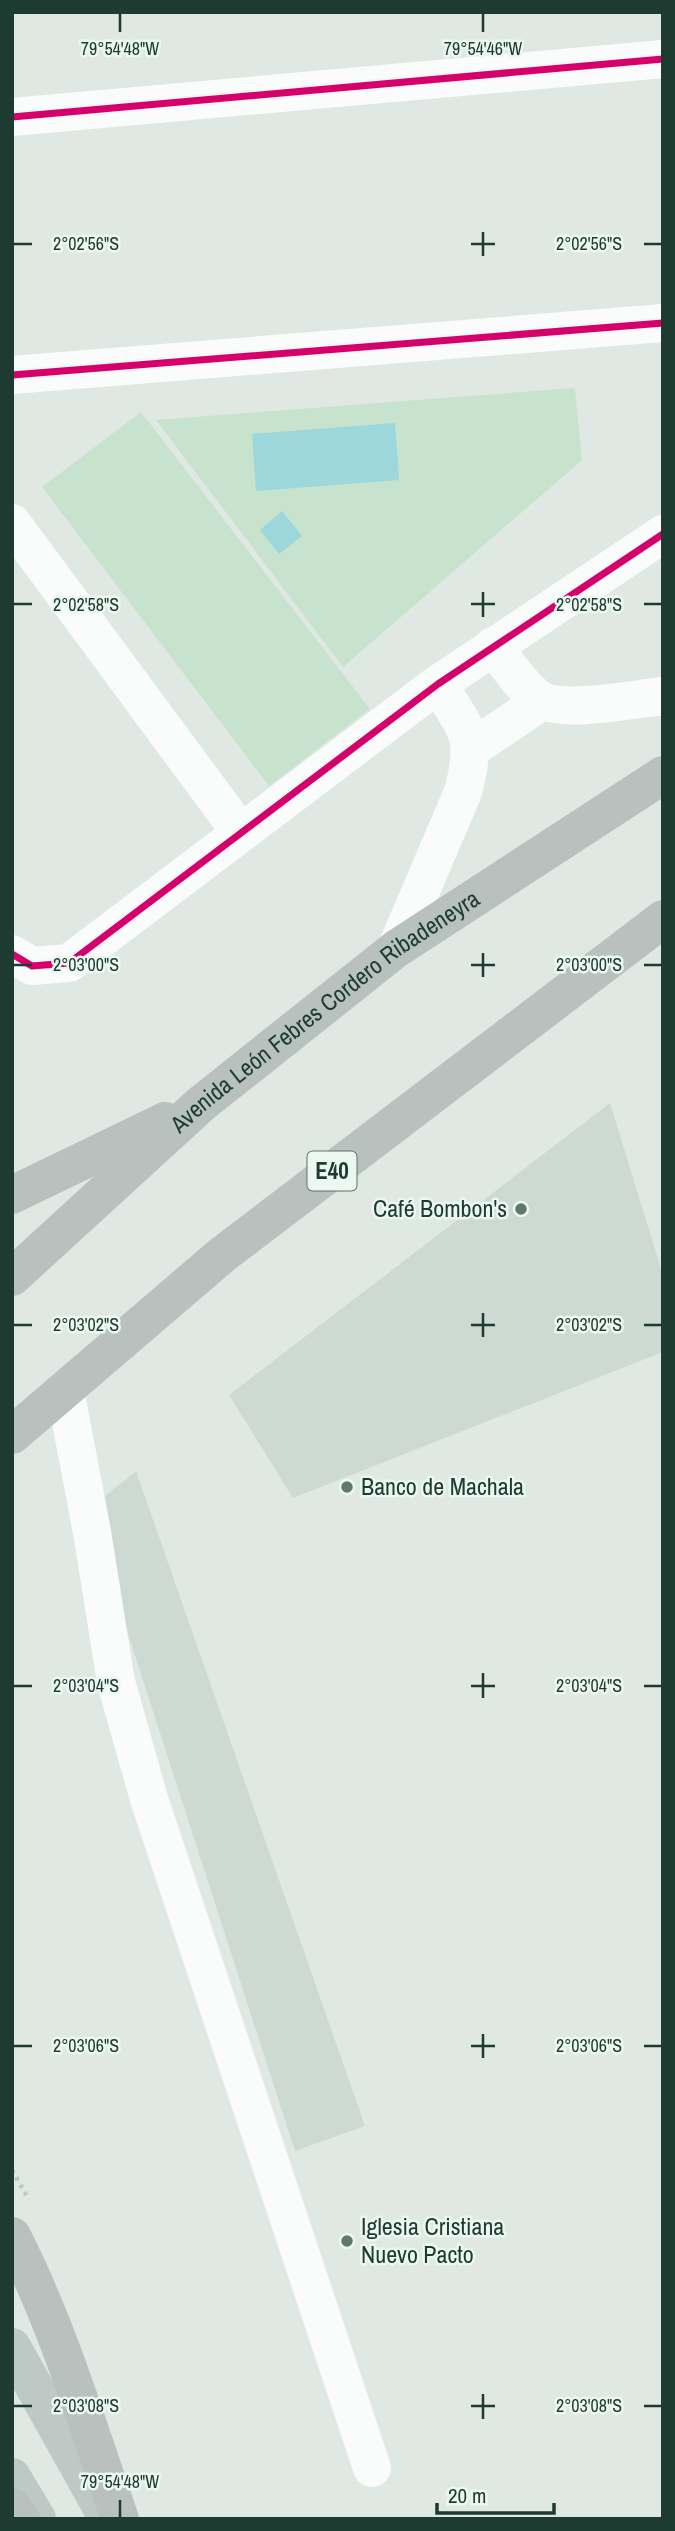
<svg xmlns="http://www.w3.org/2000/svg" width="675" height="2531" font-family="'Archivo Narrow',sans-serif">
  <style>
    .built { fill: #cddad3 }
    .green { fill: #c7e3cd }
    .water { fill: #9bd7db }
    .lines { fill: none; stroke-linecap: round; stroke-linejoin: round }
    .path { stroke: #bdc8c4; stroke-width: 4.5; stroke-dasharray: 3.5 5; stroke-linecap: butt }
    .minor { stroke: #fafcfb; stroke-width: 38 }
    .major { stroke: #bec9c5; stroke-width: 38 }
    .highway { stroke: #b8c1be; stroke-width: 38 }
    .cycleway-casing { stroke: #edf7f1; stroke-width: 11 }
    .cycleway { stroke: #d6006c; stroke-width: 7 }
    .ticks { fill: none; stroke: #1d3b31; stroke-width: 2.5 }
    .poi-dot { fill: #61786f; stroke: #edf7f1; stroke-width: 2.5 }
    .labels { text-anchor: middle; stroke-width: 5; stroke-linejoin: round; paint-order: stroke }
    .shield { fill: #edf7f1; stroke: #5b736b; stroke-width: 2 }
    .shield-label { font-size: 23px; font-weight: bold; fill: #1d3b31 }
    .street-label { font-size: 24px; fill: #1d3b31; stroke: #edf7f1 }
    .poi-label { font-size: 24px; fill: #1d3b31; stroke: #edf7f1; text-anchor: start }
    .ticks-label { font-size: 18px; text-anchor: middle; fill: #1d3b31; stroke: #edf7f1; stroke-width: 5; stroke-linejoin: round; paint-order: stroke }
  </style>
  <rect width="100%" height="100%" fill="#e0e8e3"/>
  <g class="built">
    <polygon points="610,1103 663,1275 663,1352 293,1498 229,1395"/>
    <polygon points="136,1471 365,2126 295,2151 88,1510"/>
  </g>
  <g class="green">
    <polygon points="575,388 582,460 343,667 156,420"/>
    <polygon points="141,412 370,709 269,786 42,487"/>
  </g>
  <g class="water">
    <polygon points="395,423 399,480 256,491 252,434"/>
    <polygon points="282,511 302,536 279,554 260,530"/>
  </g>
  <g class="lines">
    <polyline class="path" points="12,2170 29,2200"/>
    <g class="minor">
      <polyline points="12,117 663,59"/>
      <polyline points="12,375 663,323"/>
      <polyline points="12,523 241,833"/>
      <path d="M493 646C507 663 521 687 539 699 563 714 635 699 663 696"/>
      <polyline points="471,749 542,701"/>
      <path d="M396 949 463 792C478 734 467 732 438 684"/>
      <polyline points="12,954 32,966 69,963 438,684 663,534"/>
      <polyline points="65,1390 92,1532 116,1682 149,1799 372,2468"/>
    </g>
    <g class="major">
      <polyline points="12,2347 108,2519"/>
      <polyline points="12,2477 37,2519"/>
    </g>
    <g class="highway">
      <polyline points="12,1195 165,1121"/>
      <path id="s1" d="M12 1277 201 1104 396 949 663 775"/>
      <polyline points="12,1435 222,1255 663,919"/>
      <path d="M12 2236C58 2326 87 2424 120 2519"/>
      <polyline points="12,2507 21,2519"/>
    </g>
    <g class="cycleway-casing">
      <g id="cycleway">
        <polyline points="12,117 663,59"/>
        <polyline points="12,375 663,323"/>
        <polyline points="12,954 32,966 69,963 438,684 663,534"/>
      </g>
    </g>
    <use href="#cycleway" class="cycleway"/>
  </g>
  <path class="ticks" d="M120 14V32M483 14V32M483 232V256M14 244H32M471 244H495M644 244H661M483 592V617M14 604H32M471 604H495M644 604H661M483 953V977M14 965H32M471 965H495M644 965H661M483 1313V1337M14 1325H32M471 1325H495M644 1325H661M483 1673V1698M14 1686H32M471 1686H495M644 1686H661M483 2034V2058M14 2046H32M471 2046H495M644 2046H661M483 2394V2419M14 2406H32M471 2406H495M644 2406H661M120 2500V2517"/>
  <g class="poi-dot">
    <circle cx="521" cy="1209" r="7"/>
    <circle cx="347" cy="1487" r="7"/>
    <circle cx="347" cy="2241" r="7"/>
  </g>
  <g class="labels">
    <rect class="shield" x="307.5" y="1151.5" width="49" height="39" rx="5"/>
    <g class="shield-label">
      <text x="332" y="1179">E40</text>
    </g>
    <g class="street-label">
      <text dy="8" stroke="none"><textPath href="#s1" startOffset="411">Avenida León Febres Cordero Ribadeneyra</textPath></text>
    </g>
    <g class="poi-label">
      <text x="507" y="1217" text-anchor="end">Café Bombon's</text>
      <text x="361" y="1495">Banco de Machala</text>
      <text x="361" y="2235">Iglesia Cristiana<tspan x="361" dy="28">Nuevo Pacto</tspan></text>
    </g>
  </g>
  <g class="ticks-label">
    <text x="120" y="55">79°54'48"W</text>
    <text x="483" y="55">79°54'46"W</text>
    <text x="86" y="250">2°02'56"S</text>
    <text x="589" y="250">2°02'56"S</text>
    <text x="86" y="611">2°02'58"S</text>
    <text x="589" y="611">2°02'58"S</text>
    <text x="86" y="971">2°03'00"S</text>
    <text x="589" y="971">2°03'00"S</text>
    <text x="86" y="1331">2°03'02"S</text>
    <text x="589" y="1331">2°03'02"S</text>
    <text x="86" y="1692">2°03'04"S</text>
    <text x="589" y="1692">2°03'04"S</text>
    <text x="86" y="2052">2°03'06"S</text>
    <text x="589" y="2052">2°03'06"S</text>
    <text x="86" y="2412">2°03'08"S</text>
    <text x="589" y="2412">2°03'08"S</text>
    <text x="120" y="2488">79°54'48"W</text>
  </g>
  <rect width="675" height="2531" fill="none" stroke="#1d3b31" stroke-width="28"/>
  <path d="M437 2503v10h117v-10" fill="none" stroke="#1d3b31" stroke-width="3.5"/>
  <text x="448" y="2503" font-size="21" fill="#1d3b31" stroke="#edf7f1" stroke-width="5" paint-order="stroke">20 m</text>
</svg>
